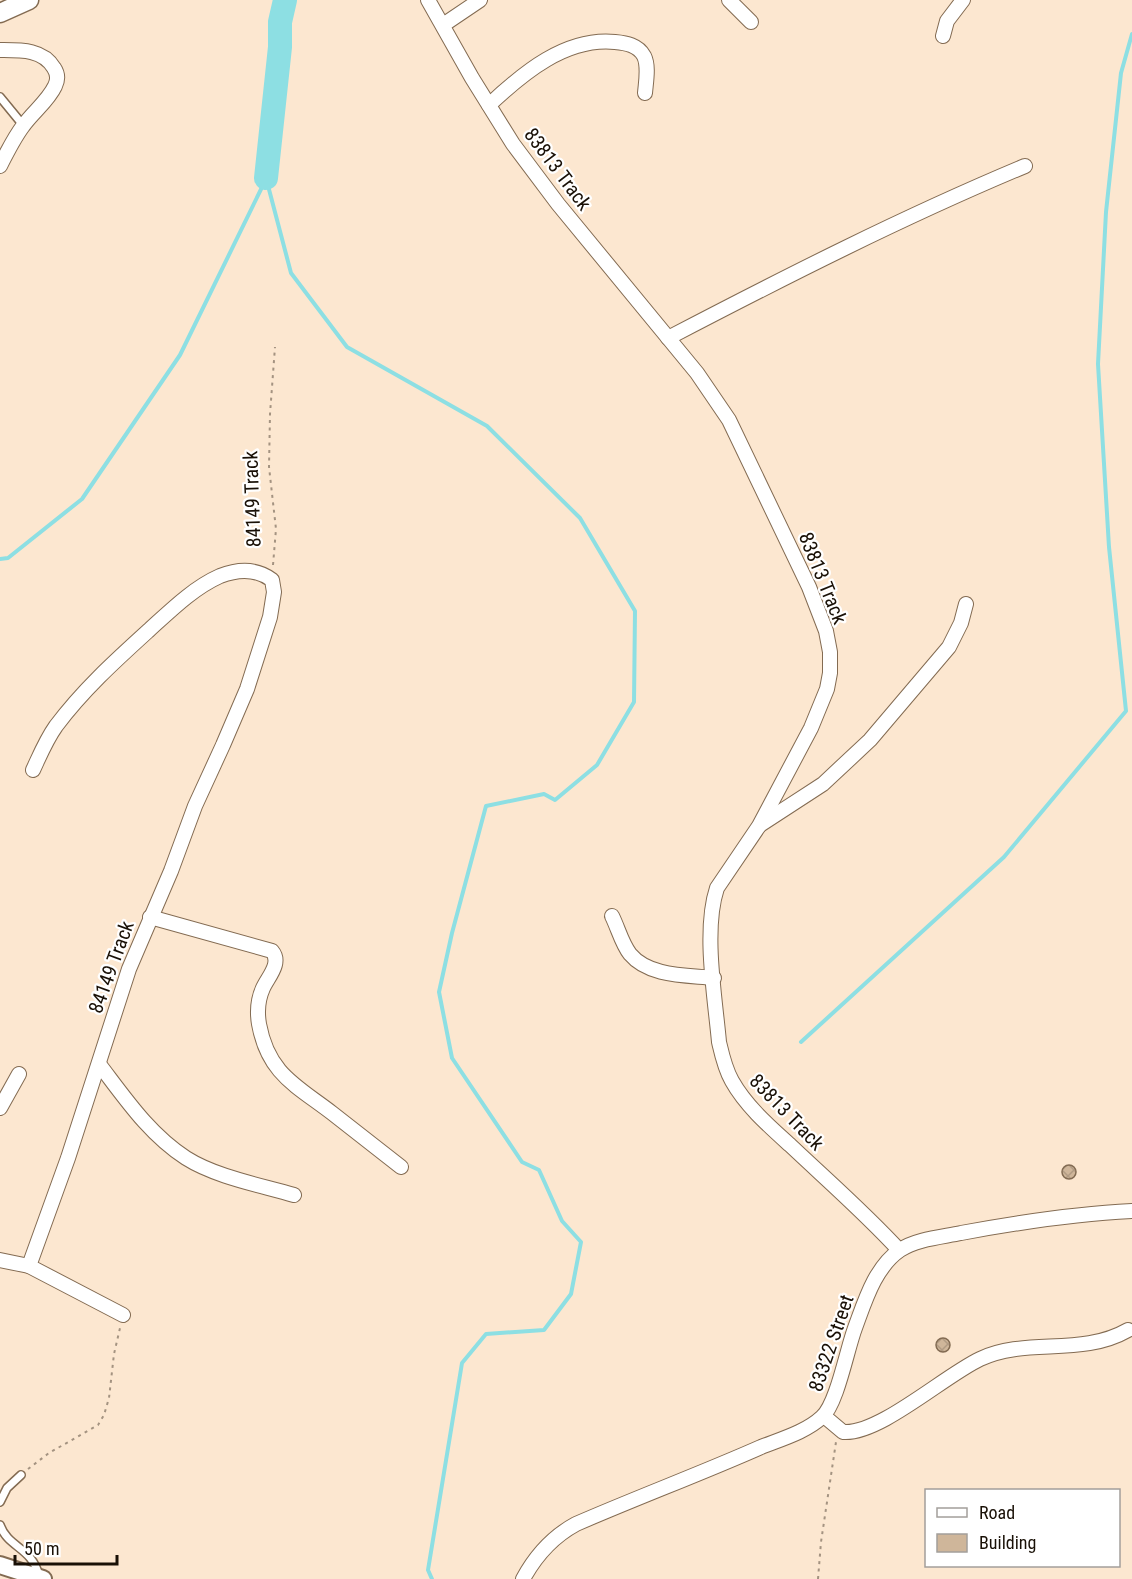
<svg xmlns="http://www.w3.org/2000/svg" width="1132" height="1579" font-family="'Roboto Condensed',sans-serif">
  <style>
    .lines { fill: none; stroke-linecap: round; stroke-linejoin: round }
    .stream { stroke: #8ddfe3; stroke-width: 4 }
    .river { stroke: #8ddfe3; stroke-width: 24 }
    .building { fill: url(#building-cross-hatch); stroke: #826b52; stroke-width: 1.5 }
    .service-casing { stroke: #836b52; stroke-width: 10 }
    .minor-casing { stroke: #836b52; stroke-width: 16 }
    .tertiary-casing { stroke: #836b52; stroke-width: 20 }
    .secondary-casing { stroke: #836b52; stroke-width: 21 }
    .path { stroke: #a49381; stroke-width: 2; stroke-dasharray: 3 4.5; stroke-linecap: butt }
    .service { stroke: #fff; stroke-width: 7 }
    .minor { stroke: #fff; stroke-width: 14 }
    .tertiary { stroke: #fff; stroke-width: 16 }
    .secondary { stroke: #fff; stroke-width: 18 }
    .labels { text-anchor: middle; stroke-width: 4.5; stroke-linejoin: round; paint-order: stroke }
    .street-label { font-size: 20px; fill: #191006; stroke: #fff }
  </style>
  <defs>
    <pattern id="building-cross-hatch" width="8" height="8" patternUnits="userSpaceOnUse" patternTransform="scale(1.5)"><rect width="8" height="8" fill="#cfb69a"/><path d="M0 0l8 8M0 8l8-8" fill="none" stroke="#b19b83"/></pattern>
  </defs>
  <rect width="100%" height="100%" fill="#fce7d0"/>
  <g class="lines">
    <g class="stream">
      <polyline points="266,178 291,273 347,347 487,426 580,518 635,611 634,702 597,765 555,800 544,794 486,806 452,933 439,992 452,1058 522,1162 539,1170 562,1221 581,1242 571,1294 544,1330 486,1334 462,1363 428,1570 432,1579"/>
      <polyline points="0,559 8,558 82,499 180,355 266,179"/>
      <polyline points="801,1042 1004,857 1126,711 1109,547 1098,364 1106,212 1121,73 1132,34"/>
    </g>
    <polyline class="river" points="266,178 280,47 280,22 285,0"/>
  </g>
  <g class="building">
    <circle cx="1069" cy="1172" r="7"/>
    <circle cx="943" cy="1345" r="7"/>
  </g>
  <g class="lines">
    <g class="service-casing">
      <g id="service">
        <polyline points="0,97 23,125"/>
        <polyline points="0,1502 7,1488 21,1475"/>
        <path d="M0 1525C8 1548 32 1547 39 1576"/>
      </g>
    </g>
    <g class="minor-casing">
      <g id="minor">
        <path d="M428 0 472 78 513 144 558 204 697 373 729 420 809 587 826 631 830 652V673L827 689 811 728 759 826 717 888C703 930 715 997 719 1042 722 1055 725 1069 732 1081 746 1106 769 1126 790 1145 827 1180 865 1213 899 1250"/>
        <polyline points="729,0 751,22"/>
        <polyline points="443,25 480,0"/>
        <polyline points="943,36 947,21 963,0"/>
        <path d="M0 50C20 50 43 49 54 68 58 74 58 80 55 86 48 101 33 112 23 126 14 138 7 152 0 166"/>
        <path d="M489 105C523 73 566 37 615 42 626 43 638 45 644 56 649 66 646 81 645 93"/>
        <path d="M668 338C785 277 903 217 1025 166"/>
        <path d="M33 770C40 755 46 740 56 726 83 690 115 661 148 631 170 611 193 588 220 576 238 569 256 568 272 580L274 592 270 617 247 689 223 745 195 806 171 871 129 969 68 1158 29 1266 123 1315"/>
        <polyline points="760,825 823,784 870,740 949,647 961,623 966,604"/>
        <path d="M612 916C618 928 622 944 630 954 649 977 687 975 714 978"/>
        <path d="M150 917 272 951C282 963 268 977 263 988 258 999 257 1012 259 1024 268 1074 297 1086 332 1113 355 1131 378 1149 401 1167"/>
        <path d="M99 1064C125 1098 149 1134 186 1158 216 1177 260 1185 294 1195"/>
        <polyline points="0,1108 19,1074"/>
        <polyline points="0,1260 29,1266"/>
        <path d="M824 1416 843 1432C879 1435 944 1376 980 1359 1026 1337 1081 1357 1128 1330"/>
        <path d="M523 1579C536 1555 552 1537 576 1524 638 1497 700 1474 761 1447 781 1439 806 1432 822 1417 837 1404 847 1349 855 1328 865 1301 875 1267 900 1250 916 1239 942 1237 961 1233 1020 1222 1072 1214 1132 1211"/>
      </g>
    </g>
    <g class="tertiary-casing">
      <polyline id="tertiary" points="0,1565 43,1579"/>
    </g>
    <g class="secondary-casing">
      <polyline id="secondary" points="0,13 29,0"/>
    </g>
    <g class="path">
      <polyline points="273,565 276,529 269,467 270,414 275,347"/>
      <polyline points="28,1469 49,1453 98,1425 104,1415 109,1398 114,1354 120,1328"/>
      <polyline points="818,1579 821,1542 836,1442"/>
    </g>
    <use href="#service" class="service"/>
    <use href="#minor" class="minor"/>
    <use href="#tertiary" class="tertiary"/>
    <use href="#secondary" class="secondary"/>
  </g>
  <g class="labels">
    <g class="street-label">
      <text transform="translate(558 169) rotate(53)" y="7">83813 Track</text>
      <text transform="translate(252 499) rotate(-92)" y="7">84149 Track</text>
      <text transform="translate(823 578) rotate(68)" y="7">83813 Track</text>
      <text transform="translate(111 967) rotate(-70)" y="7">84149 Track</text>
      <text transform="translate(787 1112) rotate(46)" y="7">83813 Track</text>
      <text transform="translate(831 1343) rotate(-71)" y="7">83322 Street</text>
    </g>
  </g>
  <rect x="925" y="1489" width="195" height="78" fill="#ffffff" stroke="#a39f9b" stroke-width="1.5"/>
  <rect x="937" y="1508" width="30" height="9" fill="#ffffff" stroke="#a39f9b" stroke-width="1.5"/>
  <text x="979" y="1519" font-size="18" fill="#191006">Road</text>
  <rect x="937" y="1534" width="30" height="18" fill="#cfb69a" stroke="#a39f9b" stroke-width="1.5"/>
  <text x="979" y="1549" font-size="18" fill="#191006">Building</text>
  <path d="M15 1555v9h102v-9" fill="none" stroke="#191006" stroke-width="3"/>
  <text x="24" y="1555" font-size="18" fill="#191006" stroke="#ffffff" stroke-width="4.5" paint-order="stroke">50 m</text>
</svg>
